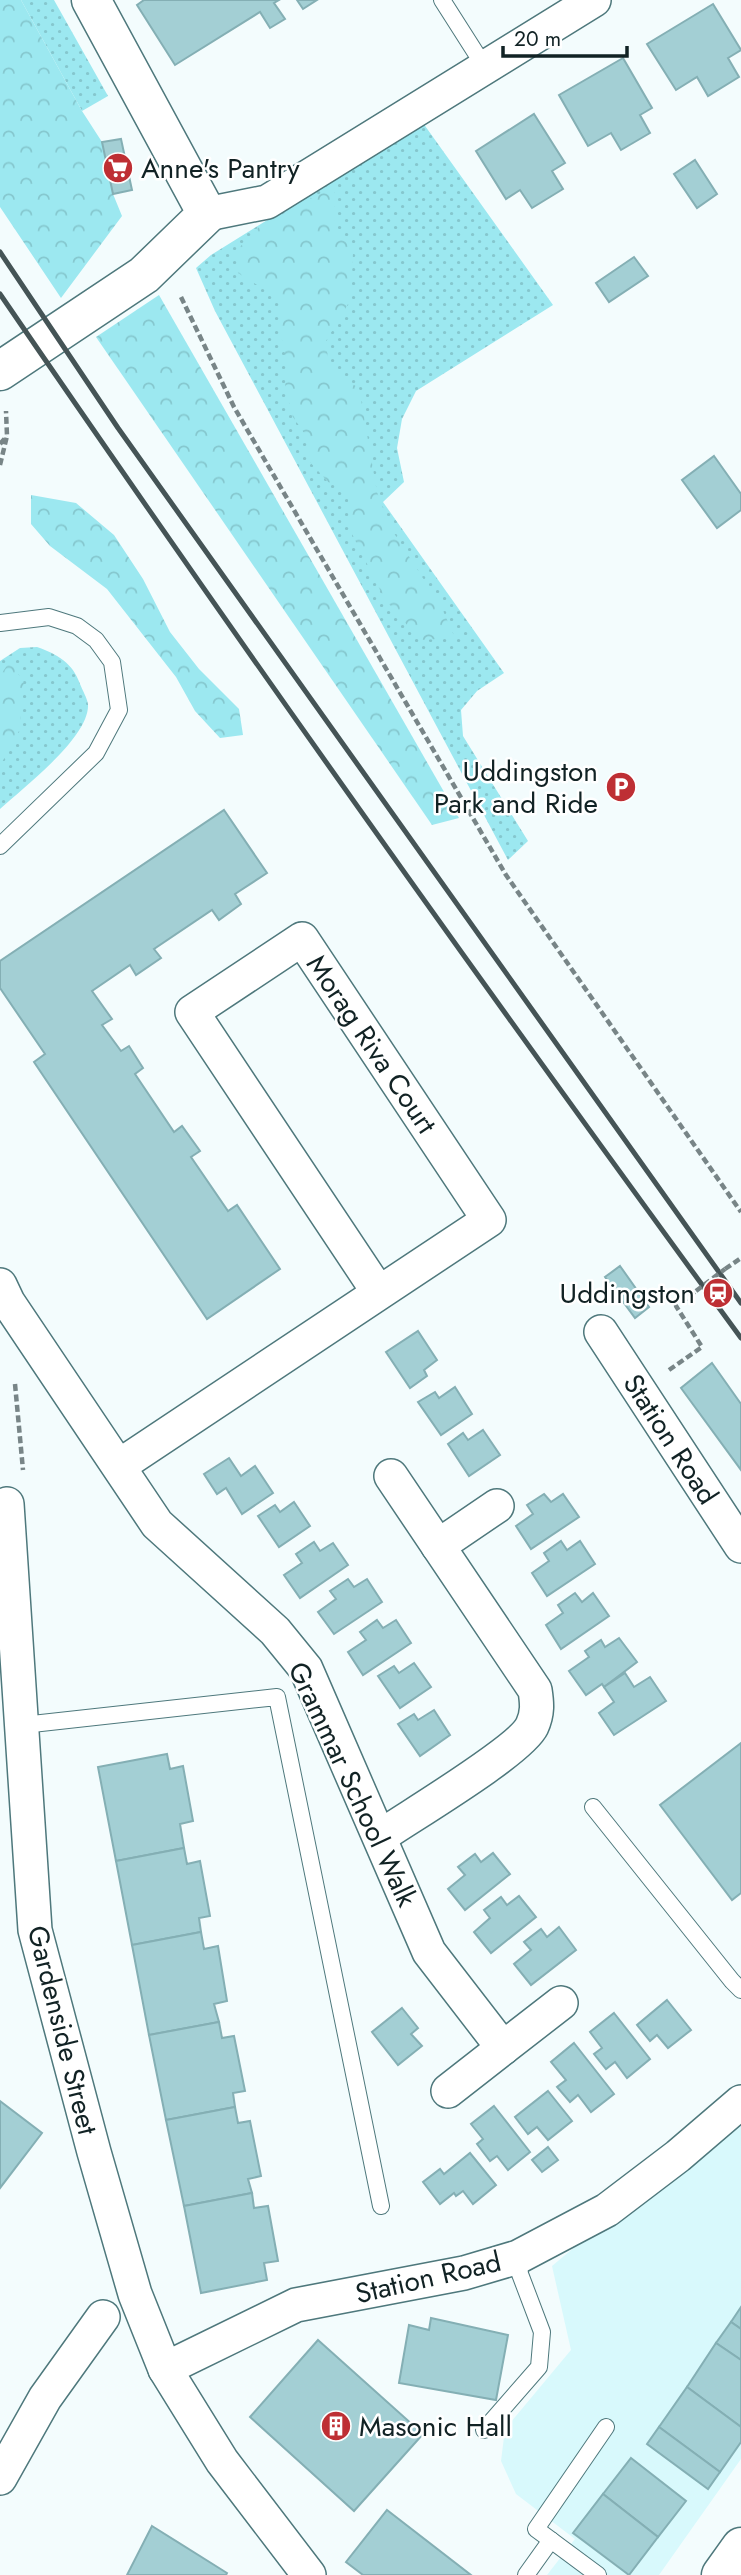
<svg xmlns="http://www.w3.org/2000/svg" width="741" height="2575" font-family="Jost,sans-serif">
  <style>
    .built { fill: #d8f9fc }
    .grass { fill: url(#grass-dots) }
    .forest { fill: url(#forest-crowns) }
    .building { fill: #a3cfd4; stroke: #84afb4; stroke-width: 2 }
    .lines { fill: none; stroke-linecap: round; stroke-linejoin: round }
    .service-casing { stroke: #4e787c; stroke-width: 18 }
    .minor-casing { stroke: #4e787c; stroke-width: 36 }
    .tertiary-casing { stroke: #4e787c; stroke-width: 41 }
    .secondary-casing { stroke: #4e787c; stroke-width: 41 }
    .path { stroke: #788587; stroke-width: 4.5; stroke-dasharray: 7 3.5; stroke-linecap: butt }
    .service { stroke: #fff; stroke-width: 16 }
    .minor { stroke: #fff; stroke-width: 33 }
    .tertiary { stroke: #fff; stroke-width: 38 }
    .secondary { stroke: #fff; stroke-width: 38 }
    .rail { stroke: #455456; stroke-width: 5 }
    .path-bridge { stroke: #788587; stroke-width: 4.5; stroke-dasharray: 7 3.5; stroke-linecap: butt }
    .labels { text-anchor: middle; stroke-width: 5; stroke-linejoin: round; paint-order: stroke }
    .poi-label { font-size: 28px; fill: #112224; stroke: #fff; text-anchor: start }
    .street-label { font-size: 28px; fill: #112224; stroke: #fff }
  </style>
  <defs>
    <pattern id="grass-dots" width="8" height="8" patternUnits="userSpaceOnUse" patternTransform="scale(1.75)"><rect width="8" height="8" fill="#9ce8f0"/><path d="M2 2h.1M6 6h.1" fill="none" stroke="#85c7ce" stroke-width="1.8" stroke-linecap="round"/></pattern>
    <pattern id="forest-crowns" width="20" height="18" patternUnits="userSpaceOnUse" patternTransform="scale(1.75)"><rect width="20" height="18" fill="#9ce8f0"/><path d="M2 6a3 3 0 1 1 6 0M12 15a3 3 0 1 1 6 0" fill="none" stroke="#85c7ce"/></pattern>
  </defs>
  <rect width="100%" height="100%" fill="#f3fcfd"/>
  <polygon class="built" points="741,2108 741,2459 659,2575 547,2575 575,2539 516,2494 501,2461 505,2429 571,2350 552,2266"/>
  <g class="grass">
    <polygon points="21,0 54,0 108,96 82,111"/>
    <polygon points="423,123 553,305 416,391 402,419 397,448 404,482 383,502 504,673 477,691 461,710 463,736 528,841 508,860 215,311 196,268 211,255"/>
    <path d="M37 647C57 654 73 663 80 684 82 689 87 698 88 704 90 737 24 787 0 809V661L20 648Z"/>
  </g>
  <g class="forest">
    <polygon points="0,0 21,0 82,111 102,142 113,194 122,216 61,298 0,207"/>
    <polygon points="334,186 335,224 353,252 351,299 326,341 329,370 359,388 377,492 390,527 441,606 455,638 420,640 384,598 349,528 348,489 328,482 310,462 309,440 293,417 285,388 287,363 282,340 281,300 238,273 236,251 259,227"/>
    <polygon points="159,295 459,818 432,825 96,337"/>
    <polygon points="31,495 76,503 114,535 143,579 170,632 199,669 239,709 243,735 220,738 195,711 176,677 107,589 50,546 31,524"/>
    <polygon points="10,661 24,683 19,731 0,766 0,676"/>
  </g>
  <g class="building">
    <polygon points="144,0 279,0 274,3 285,19 270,28 260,12 175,65 137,5"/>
    <polygon points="297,0 317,0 303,9"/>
    <polygon points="713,4 741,50 728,58 739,77 708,96 697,77 676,90 647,44"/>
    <polygon points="623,58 652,108 640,115 650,133 621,150 611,133 588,146 559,95"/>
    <polygon points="534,114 565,163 552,171 563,189 532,208 520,190 506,199 476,151"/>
    <polygon points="121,139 132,190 113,194 102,142"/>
    <polygon points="695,160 717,194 697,208 674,174"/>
    <polygon points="634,257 648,276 609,302 596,283"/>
    <polygon points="714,456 741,494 741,510 717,528 682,480"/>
    <polygon points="224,810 267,873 235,894 241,904 219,920 212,910 154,949 161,958 136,975 130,965 92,991 112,1019 102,1025 121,1051 129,1046 143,1068 135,1074 174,1132 182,1126 200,1151 191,1157 228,1211 237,1205 280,1269 207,1319 34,1062 45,1054 0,988 0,961"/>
    <polygon points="620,1266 649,1307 635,1318 605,1277"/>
    <polygon points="418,1331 437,1360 424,1370 427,1376 410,1388 386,1352"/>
    <polygon points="712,1363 741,1404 741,1470 681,1388"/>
    <polygon points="455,1387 472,1414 441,1435 418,1402 435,1392 439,1398"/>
    <polygon points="483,1430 500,1455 469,1476 448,1444 463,1433 468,1440"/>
    <polygon points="229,1458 241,1476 255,1466 273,1493 242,1514 226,1488 217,1494 204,1474"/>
    <polygon points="544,1494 551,1502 563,1494 579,1517 531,1549 516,1526 533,1514 527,1505"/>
    <polygon points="294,1502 310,1526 279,1547 258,1516 275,1505 280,1512"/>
    <polygon points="561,1541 567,1550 580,1541 595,1564 547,1596 532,1573 549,1561 544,1553"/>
    <polygon points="314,1542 320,1551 333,1543 348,1565 300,1598 284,1575 302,1563 296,1554"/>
    <polygon points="348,1579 354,1587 367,1579 382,1602 334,1634 318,1612 336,1599 330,1591"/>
    <polygon points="575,1593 582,1602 593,1593 609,1616 561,1649 546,1625 563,1613 558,1605"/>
    <polygon points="377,1620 383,1628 396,1620 411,1643 363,1675 348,1652 366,1640 360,1632"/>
    <polygon points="619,1638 637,1662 604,1687 602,1684 586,1695 569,1671 589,1657 585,1651 601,1640 605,1647"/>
    <polygon points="414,1663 431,1687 400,1708 378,1676 394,1666 399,1673"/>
    <polygon points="625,1673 634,1687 650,1677 666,1701 614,1735 599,1713 614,1702 604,1687"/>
    <polygon points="434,1710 450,1735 420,1756 398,1724 414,1714 418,1720"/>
    <polygon points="741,1743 741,1893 732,1900 660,1805"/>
    <polygon points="167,1754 170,1769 183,1766 193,1821 180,1824 184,1848 116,1861 98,1767"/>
    <polygon points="184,1848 187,1864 200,1861 210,1916 199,1918 201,1932 132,1945 116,1861"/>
    <polygon points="493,1853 510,1874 465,1910 448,1889 465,1875 458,1867 475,1854 481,1862"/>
    <polygon points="519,1896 536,1917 491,1953 474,1932 490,1918 484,1910 501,1897 507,1905"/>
    <polygon points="559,1927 576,1950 531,1985 514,1964 531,1950 524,1942 541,1929 547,1937"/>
    <polygon points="201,1932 204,1949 218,1946 227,2001 214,2004 219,2022 149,2035 132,1945"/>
    <polygon points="667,2000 691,2030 668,2048 657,2035 650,2041 637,2025"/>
    <polygon points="402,2008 418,2028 411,2034 422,2046 398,2065 372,2032"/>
    <polygon points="614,2013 650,2059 627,2078 615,2062 606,2069 594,2054 602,2048 590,2032"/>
    <polygon points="219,2022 222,2038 234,2036 245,2091 233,2093 235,2107 166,2120 149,2035"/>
    <polygon points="574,2043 614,2094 591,2112 578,2095 570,2102 557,2087 566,2080 551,2062"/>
    <polygon points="548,2091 572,2121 548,2140 537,2127 528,2134 515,2117"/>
    <polygon points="0,2101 42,2133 0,2188"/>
    <polygon points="494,2106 530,2152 508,2170 497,2156 490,2161 477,2144 483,2139 471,2124"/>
    <polygon points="235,2107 238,2123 250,2121 261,2176 248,2179 252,2193 184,2206 166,2120"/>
    <polygon points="548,2147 558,2160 542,2172 532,2160"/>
    <polygon points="470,2153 496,2185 473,2204 463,2191 456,2196 454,2193 440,2204 423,2182 440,2169 444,2174"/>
    <polygon points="252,2193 254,2208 268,2206 278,2261 264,2263 267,2280 201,2293 184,2206"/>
    <polygon points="741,2307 741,2329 731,2322"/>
    <polygon points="431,2318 508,2335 496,2400 399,2383 409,2325 429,2330"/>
    <polygon points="731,2322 741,2329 741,2360 716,2343"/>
    <polygon points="318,2340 423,2434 354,2511 250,2417"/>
    <polygon points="716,2343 741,2360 741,2427 687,2387"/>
    <polygon points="687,2387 741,2427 741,2442 720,2472 659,2427"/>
    <polygon points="659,2427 720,2472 708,2489 647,2444"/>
    <polygon points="631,2458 686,2501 658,2537 603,2494"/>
    <polygon points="603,2494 658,2537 629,2575 573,2533"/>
    <polygon points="387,2510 471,2575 363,2575 346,2562"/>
    <polygon points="152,2526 227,2573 226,2575 127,2575"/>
  </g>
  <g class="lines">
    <g class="service-casing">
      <g id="service">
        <polyline points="442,0 486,69"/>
        <polyline points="0,623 49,617 77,626 96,640 112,662 119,710 96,753 0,846"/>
        <polyline points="23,1725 277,1697 381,2206"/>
        <polyline points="593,1807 732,1981 741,1990"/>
        <polyline points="484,2430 539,2367 542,2332 520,2274 518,2257"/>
        <polyline points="526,2575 551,2540"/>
        <polyline points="598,2575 536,2529 606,2427"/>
      </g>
    </g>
    <g class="minor-casing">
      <g id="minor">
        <polyline points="207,214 267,202 594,0"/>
        <polyline points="0,1285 8,1302 157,1524 275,1631 306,1669 429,1952 503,2048 561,2003"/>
        <polyline points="601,1332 741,1546"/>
        <polyline points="119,1466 379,1293 192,1012 302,939 489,1220 379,1293"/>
        <polyline points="7,1504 35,1930 94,2152 135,2294 165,2369 222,2461 309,2575"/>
        <polyline points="438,1546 497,1506"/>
        <path d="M381 1836C410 1816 520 1751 532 1726 538 1713 537 1703 535 1690L391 1476"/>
        <polyline points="448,2091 503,2048"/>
        <polyline points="165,2369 296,2305 464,2273 518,2257 607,2210 678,2156 741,2102"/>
        <polyline points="0,2478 45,2398 103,2317"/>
      </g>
    </g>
    <g class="tertiary-casing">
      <polyline id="tertiary" points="0,371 144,275 207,214 91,0"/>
    </g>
    <g class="secondary-casing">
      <polyline id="secondary" points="721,2575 741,2547"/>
    </g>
    <g class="path">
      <polyline points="181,297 234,407 506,875 741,1212"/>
      <polyline points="0,444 7,436"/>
      <polyline points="0,465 7,436 6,411"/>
      <polyline points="725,1269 741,1258"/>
      <polyline points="669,1370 702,1347 676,1306 696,1291"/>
      <polyline points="15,1384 23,1470"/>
    </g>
    <use href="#service" class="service"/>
    <use href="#minor" class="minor"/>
    <use href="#tertiary" class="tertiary"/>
    <use href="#secondary" class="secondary"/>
    <g class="rail">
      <polyline points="0,252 118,428 741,1303"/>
      <path d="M0 294C241 646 489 994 741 1338"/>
    </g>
    <polyline class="path-bridge" points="696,1291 725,1269"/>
  </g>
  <defs>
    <g id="supermarket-disc" transform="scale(1.575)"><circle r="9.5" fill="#be2f34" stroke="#fff"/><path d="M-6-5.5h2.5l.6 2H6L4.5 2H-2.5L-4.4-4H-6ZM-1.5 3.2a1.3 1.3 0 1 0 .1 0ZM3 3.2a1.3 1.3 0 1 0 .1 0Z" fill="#fff"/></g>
    <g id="parking-disc" transform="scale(1.575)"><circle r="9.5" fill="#be2f34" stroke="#fff"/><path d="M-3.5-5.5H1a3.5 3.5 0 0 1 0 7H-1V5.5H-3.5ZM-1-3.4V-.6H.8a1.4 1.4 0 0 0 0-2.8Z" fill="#fff"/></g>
    <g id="station-disc" transform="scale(1.575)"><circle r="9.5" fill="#be2f34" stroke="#fff"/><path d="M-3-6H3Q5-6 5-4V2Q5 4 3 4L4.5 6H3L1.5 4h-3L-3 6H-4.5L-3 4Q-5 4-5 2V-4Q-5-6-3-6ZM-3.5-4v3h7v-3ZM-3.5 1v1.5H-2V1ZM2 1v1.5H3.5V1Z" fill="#fff"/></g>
    <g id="building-disc" transform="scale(1.575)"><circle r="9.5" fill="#be2f34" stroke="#fff"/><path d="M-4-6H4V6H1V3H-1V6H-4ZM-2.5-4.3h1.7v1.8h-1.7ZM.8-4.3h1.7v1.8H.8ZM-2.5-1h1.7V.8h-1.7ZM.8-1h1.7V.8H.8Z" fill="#fff"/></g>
  </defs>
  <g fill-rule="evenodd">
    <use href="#supermarket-disc" x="118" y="168"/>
    <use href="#parking-disc" x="621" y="787"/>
    <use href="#station-disc" x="718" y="1293"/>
    <use href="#building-disc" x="336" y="2426"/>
  </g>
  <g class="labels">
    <g class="poi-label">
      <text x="141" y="178">Anne's Pantry</text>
      <text x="598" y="781" text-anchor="end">Uddingston<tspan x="598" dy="32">Park and Ride</tspan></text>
      <text x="695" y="1303" text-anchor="end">Uddingston</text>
      <text x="359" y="2436">Masonic Hall</text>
    </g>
    <g class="street-label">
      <text transform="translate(372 1044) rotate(56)" y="10">Morag Riva Court</text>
      <text transform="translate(671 1439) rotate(57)" y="10">Station Road</text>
      <text transform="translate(353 1784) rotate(65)" y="10">Grammar School Walk</text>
      <text transform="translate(63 2030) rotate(76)" y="10">Gardenside Street</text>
      <text transform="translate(428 2277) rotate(-13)" y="10">Station Road</text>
    </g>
  </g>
  <path d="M503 46v10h124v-10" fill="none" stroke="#112224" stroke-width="3.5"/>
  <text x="514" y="46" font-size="21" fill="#112224" stroke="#ffffff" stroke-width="5" paint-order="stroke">20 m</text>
</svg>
